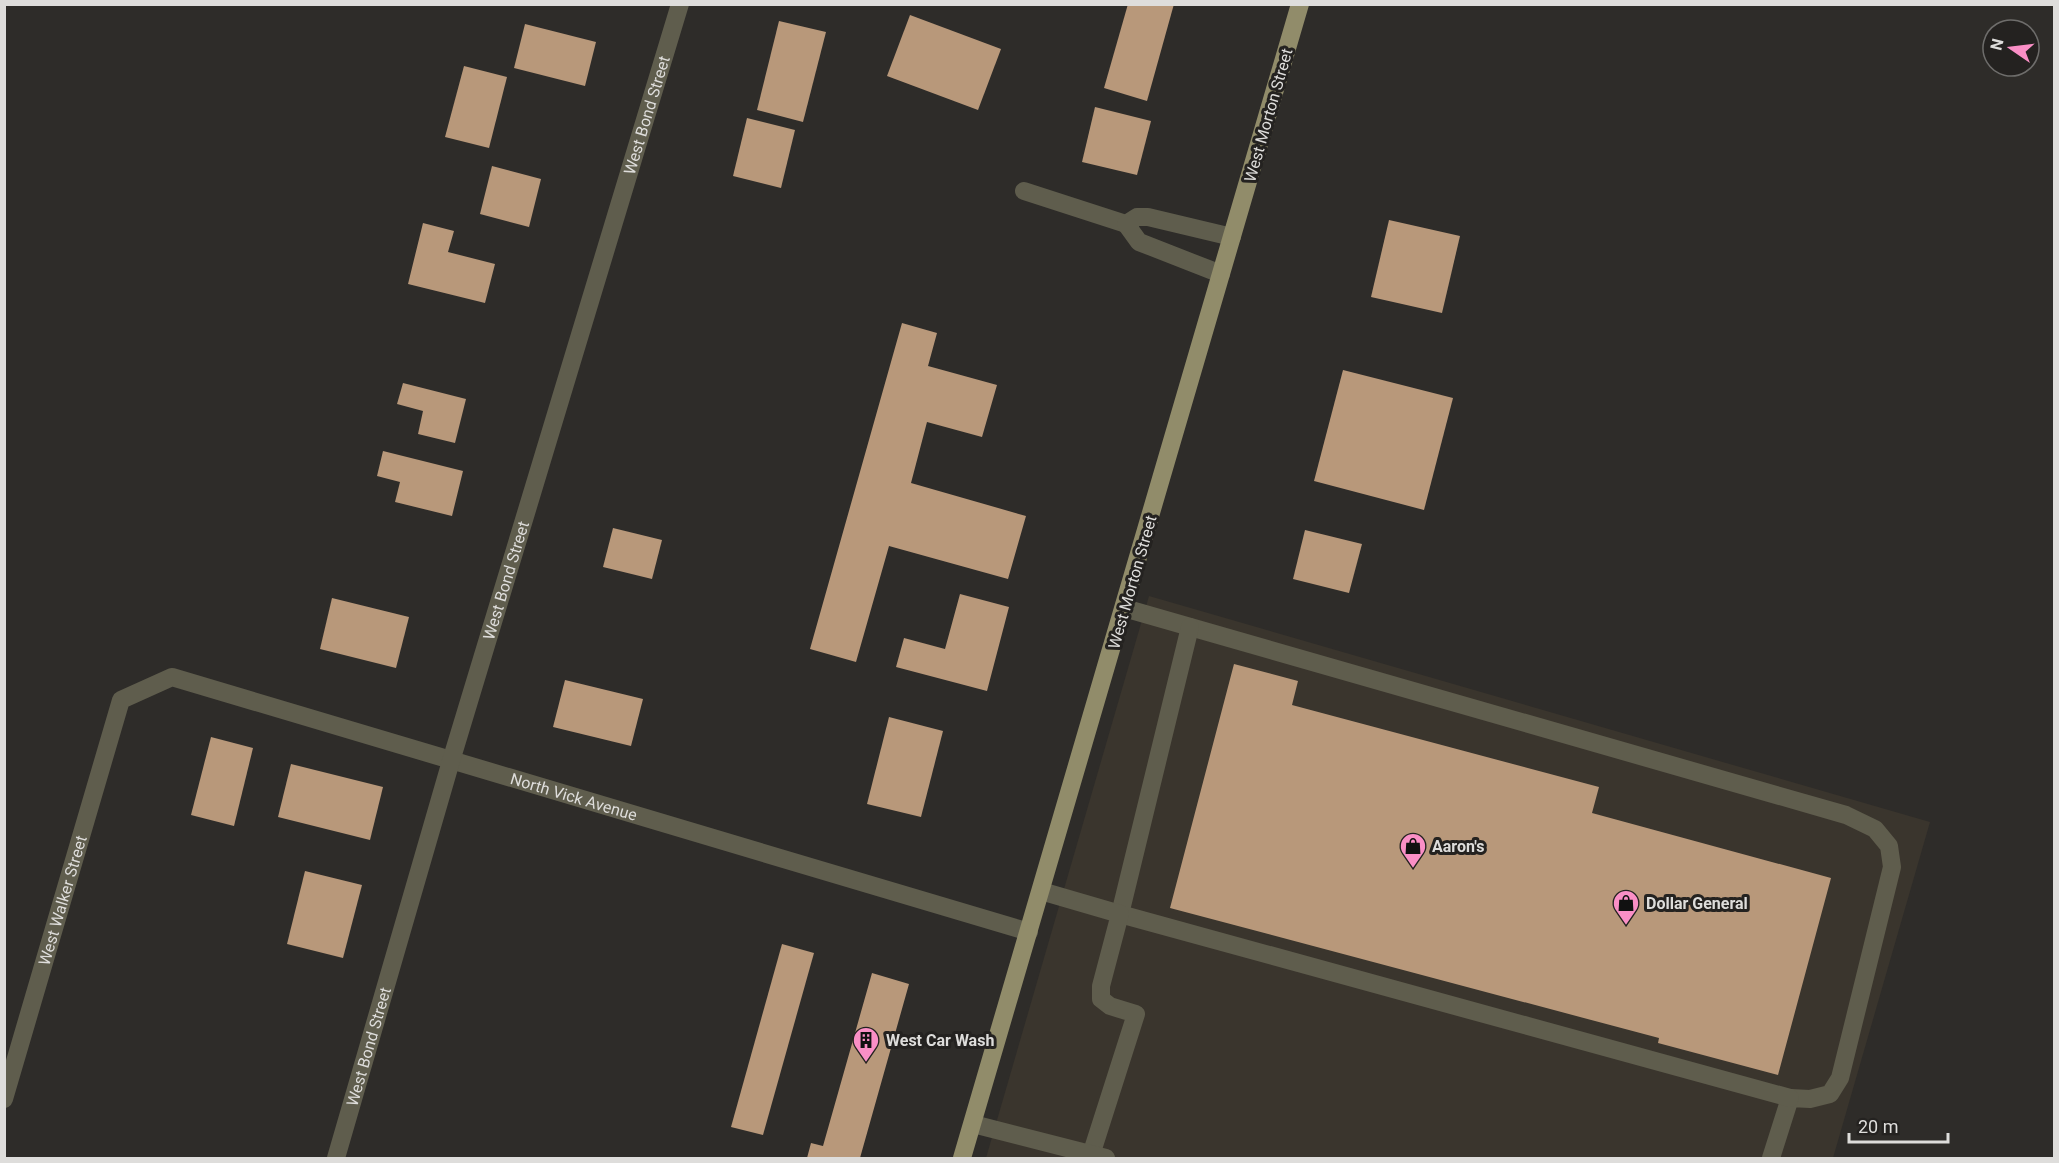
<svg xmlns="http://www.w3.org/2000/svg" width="2059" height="1163" font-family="Roboto,sans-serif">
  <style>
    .built { fill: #3a352d }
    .building { fill: #b8987a }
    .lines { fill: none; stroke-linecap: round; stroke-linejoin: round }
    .minor { stroke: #5f5d4d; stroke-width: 18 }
    .major { stroke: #918c6a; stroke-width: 18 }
    .labels { text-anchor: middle; stroke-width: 6; stroke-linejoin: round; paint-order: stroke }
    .street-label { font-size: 16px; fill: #dedddb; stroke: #242220 }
    .poi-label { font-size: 16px; font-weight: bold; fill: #dedddb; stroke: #242220; text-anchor: start }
  </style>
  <rect width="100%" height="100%" fill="#2e2c29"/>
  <polygon class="built" points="1149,596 1930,822 1833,1158 986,1158"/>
  <g class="building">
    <polygon points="1128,4 1174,4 1147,101 1104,88"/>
    <polygon points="910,15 1001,49 978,110 887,76"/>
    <polygon points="779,21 826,32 803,122 757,110"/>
    <polygon points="525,24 596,42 585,86 514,68"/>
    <polygon points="464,66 507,77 489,148 445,137"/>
    <polygon points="1095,107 1151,121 1137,175 1082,162"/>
    <polygon points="747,118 795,130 781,188 733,176"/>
    <polygon points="492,166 541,179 529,227 480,214"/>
    <polygon points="1389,220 1460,236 1442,313 1371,297"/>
    <polygon points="423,223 454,231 448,252 495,264 485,303 408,284"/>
    <polygon points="902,323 937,333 928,366 997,385 982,437 927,422 911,483 1026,516 1008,579 889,546 856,662 810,649"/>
    <polygon points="1343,370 1453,398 1424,510 1314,481"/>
    <polygon points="403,383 466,399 455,443 418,434 423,411 397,404"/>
    <polygon points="383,451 463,471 452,516 395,502 400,482 377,476"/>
    <polygon points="613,528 662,540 652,579 603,567"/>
    <polygon points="1305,530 1362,544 1349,593 1293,579"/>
    <polygon points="960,594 1009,607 987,691 896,667 904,638 945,649"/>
    <polygon points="332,598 409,617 396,668 320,649"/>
    <polygon points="1234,664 1298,681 1292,705 1599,787 1592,813 1831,878 1778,1075 1658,1043 1659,1038 1170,908"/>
    <polygon points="565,680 643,699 631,746 553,727"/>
    <polygon points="889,717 943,731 921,817 867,804"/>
    <polygon points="211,737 253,748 234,826 191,815"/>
    <polygon points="291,764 383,787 370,840 278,817"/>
    <polygon points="305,871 362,885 343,958 287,944"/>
    <polygon points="782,944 814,953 763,1135 731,1127"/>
    <polygon points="872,973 909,984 860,1158 807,1158 811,1143 823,1146"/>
  </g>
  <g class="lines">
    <g class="minor">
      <polyline points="1024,191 1126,224"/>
      <polyline points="1221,274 1139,242 1126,224 1137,217 1148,217 1232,237"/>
      <polyline points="1124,608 1846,815 1875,829 1889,846 1892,867 1840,1078 1830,1094 1810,1099 1790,1098 1771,1158"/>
      <polyline points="1190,627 1120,914 1790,1098"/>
      <polyline points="1041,891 1120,914 1101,986 1101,999 1110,1006 1136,1014 1091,1155"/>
      <path id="s1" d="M4 1099 121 700 172 677 1029 932"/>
      <polyline points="973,1124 1106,1158"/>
      <path id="s2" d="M336 1158 451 761 680 4"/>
    </g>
    <polyline class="major" points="962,1158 1300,4"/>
  </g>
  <defs>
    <g id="shop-pin" transform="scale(1.35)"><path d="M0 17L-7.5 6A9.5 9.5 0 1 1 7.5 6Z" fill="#fa8fc6" stroke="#242220"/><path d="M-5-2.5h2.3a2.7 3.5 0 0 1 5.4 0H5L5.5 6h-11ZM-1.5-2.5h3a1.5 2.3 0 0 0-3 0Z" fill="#111"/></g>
    <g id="building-pin" transform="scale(1.35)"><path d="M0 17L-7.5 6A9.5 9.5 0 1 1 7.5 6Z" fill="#fa8fc6" stroke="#242220"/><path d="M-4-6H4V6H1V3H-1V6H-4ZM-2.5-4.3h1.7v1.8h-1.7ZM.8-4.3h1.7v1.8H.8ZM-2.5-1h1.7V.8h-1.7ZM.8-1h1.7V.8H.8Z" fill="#111"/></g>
  </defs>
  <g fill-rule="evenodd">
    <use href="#shop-pin" x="1413" y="846"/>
    <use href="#shop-pin" x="1626" y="903"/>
    <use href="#building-pin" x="866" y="1040"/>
  </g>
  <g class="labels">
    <g class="street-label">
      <text transform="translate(1268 115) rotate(-74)" y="6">West Morton Street</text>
      <text dy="6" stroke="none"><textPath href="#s2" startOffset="1088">West Bond Street</textPath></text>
      <text dy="6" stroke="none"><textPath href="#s2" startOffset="602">West Bond Street</textPath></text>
      <text transform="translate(1132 582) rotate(-74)" y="6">West Morton Street</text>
      <text dy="6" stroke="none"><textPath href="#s1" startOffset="891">North Vick Avenue</textPath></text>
      <text dy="6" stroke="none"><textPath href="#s1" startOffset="207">West Walker Street</textPath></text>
      <text dy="6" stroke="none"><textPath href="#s2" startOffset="116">West Bond Street</textPath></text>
    </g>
    <g class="poi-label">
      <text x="1432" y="852">Aaron's</text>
      <text x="1646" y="909">Dollar General</text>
      <text x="886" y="1046">West Car Wash</text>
    </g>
  </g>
  <rect width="2059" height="1163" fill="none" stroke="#dedddb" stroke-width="12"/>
  <g transform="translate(2011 48) rotate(284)"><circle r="28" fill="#242220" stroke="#6e6d6b" stroke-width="1.5"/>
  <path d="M0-4.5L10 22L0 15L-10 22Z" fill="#fa8fc6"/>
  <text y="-9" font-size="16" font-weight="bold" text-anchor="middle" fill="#dedddb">N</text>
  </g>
  <path d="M1849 1133v9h99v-9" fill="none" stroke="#dedddb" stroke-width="3"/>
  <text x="1858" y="1133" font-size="18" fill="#dedddb" stroke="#242220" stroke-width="4.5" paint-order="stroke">20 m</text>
</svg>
